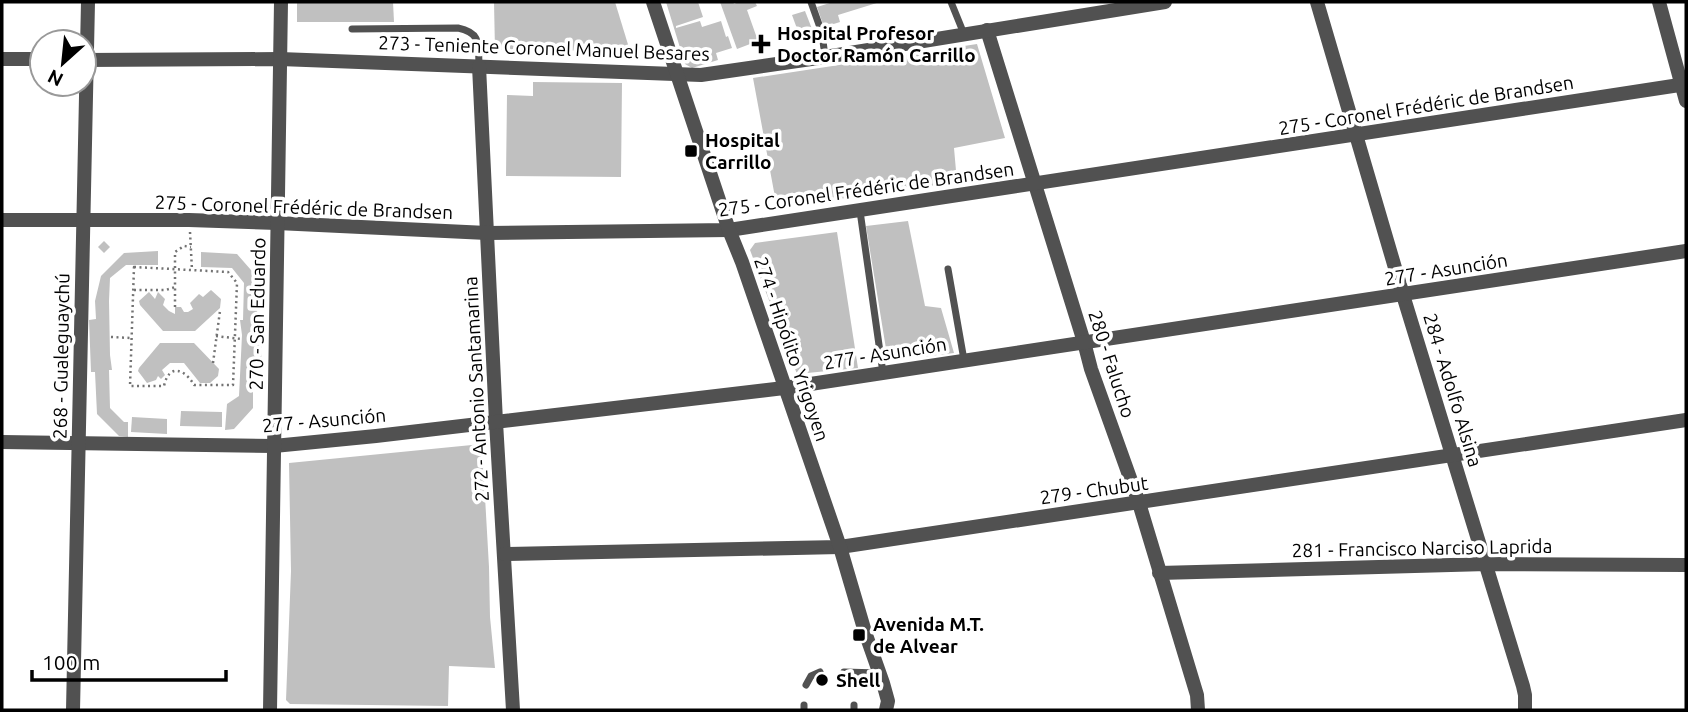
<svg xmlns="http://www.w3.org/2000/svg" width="1688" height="712" font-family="Ubuntu,sans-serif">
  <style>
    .building { fill: #c0c0c0 }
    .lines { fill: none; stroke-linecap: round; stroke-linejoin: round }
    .path { stroke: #737373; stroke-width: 2.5; stroke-dasharray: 2 3.5; stroke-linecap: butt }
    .service { stroke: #515151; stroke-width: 7 }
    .minor { stroke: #515151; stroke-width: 14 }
    .tertiary { stroke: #515151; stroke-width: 14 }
    .poi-dot { fill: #000; stroke: #fff; stroke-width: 2.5 }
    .labels { text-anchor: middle; stroke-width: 7; stroke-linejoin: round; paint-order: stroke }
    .poi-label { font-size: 19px; font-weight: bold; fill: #000; stroke: #fff; text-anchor: start }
    .street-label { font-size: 19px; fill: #000; stroke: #fff }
  </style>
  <rect width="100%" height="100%" fill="#fff"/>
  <g class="building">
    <polygon points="297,2 393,2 394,22 297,22"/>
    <polygon points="494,2 615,2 630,51 495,50"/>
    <polygon points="666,2 698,2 703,17 676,26 676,28 700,21 702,27 721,21 726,37 728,36 732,48 716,53 718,60 692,68 685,64"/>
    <polygon points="720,2 733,2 734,4 739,2 755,2 757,6 747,10 758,41 737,49"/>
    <polygon points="833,2 880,2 838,15 840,22 824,27 817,7"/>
    <polygon points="805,11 812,29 799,34 792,15"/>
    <polygon points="977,44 1005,138 954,148 957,182 777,208 753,78"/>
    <polygon points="533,82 622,83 621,177 506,176 507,95 533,96"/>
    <polygon points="908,221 925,306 941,308 954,353 888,361 866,226"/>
    <polygon points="837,232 858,368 797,374 750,250 755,243"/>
    <polygon points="104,241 110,247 104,253 98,247"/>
    <polygon points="158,251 158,265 126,265 110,278 109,301 110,355 112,370 109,370 110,408 124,422 128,422 128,437 119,436 97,414 95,372 91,372 89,320 96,319 95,301 101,276 124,253"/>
    <polygon points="201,252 237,254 258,278 257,319 262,319 261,372 253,372 253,408 234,429 225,430 227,404 239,396 242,335 240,320 243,320 244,283 232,268 201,267"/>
    <polygon points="211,290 221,299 220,308 195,331 163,331 140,305 139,301 149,292 155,299 158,292 165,299 163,305 169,311 175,314 175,307 181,307 184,312 188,312 193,309 190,303 199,294 203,297"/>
    <polygon points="160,343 194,343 219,369 218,376 210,383 200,383 184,363 170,363 162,370 165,375 161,379 158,376 156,380 147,383 138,371 139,368"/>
    <polygon points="181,411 222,412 222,427 180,426"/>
    <polygon points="132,417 167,419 167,434 131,432"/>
    <polygon points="482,444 489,567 490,617 495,668 449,666 448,706 290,704 286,700 291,571 289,463"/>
  </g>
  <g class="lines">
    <g class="path">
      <polyline points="190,232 192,270"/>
      <path d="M134 267 228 272 237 283 233 385H194C185 369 169 363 164 386H130Z"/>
      <polyline points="134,290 166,290 175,287 175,252 184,246 191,247"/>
      <polyline points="175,307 175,287"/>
      <polyline points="216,336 241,339"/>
      <polyline points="111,337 131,338"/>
      <polyline points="213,363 220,311"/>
    </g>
    <g class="service">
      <polyline points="811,2 822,33 825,57"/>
      <polyline points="951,2 964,34"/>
      <path d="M352 29 458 28C482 33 478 45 479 66"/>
      <polyline points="860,211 883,373"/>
      <polyline points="948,269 964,360"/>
      <polyline points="844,672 879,673"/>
      <polyline points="806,685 811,676 820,672"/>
      <polyline points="804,710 804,705"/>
      <polyline points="854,710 854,705"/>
    </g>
    <g class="minor">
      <polyline points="1317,2 1403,295 1523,686 1525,695 1525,710"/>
      <polyline points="1659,2 1686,101"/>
      <polyline points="987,30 1084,342 1091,369 1139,503 1197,695 1198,710"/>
      <polyline points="2,59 42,59"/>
      <polyline points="84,60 280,59 701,75 825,57 1165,2"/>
      <polyline points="479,66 496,422 513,710"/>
      <polyline points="2,220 189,220 277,223 487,233 729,230 1686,84"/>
      <polyline points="2,442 274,446 376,436 784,388 1686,251"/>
      <polyline points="504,554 840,547 1686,420"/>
      <polyline points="1159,573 1487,564 1686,565"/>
      <polyline points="73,710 88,2"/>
      <polyline points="270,710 281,2"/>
    </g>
    <polyline class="tertiary" points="653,2 729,230 742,262 840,547 865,632 883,683 888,701 886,710"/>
  </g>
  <g class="poi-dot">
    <path d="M757.5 33.5h7v7h7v7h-7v7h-7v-7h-7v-7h7z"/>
    <rect x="684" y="144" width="14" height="14" rx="3.5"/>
    <rect x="852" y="628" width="14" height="14" rx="3.5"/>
    <circle cx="822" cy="680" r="7"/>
  </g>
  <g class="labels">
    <g class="poi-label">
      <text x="777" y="40">Hospital Profesor<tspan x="777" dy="22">Doctor Ramón Carrillo</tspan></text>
      <text x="705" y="147">Hospital<tspan x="705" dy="22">Carrillo</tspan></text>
      <text x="873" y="631">Avenida M.T.<tspan x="873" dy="22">de Alvear</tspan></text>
      <text x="836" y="687">Shell</text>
    </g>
    <g class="street-label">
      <text transform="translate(544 48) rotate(2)" y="7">273 - Teniente Coronel Manuel Besares</text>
      <text transform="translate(1426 105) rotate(-9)" y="7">275 - Coronel Frédéric de Brandsen</text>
      <text transform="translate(866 189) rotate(-8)" y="7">275 - Coronel Frédéric de Brandsen</text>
      <text transform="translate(304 207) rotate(2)" y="7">275 - Coronel Frédéric de Brandsen</text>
      <text transform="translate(1446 269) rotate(-9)" y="7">277 - Asunción</text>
      <text transform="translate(257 314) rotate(-89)" y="7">270 - San Eduardo</text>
      <text transform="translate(792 349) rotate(71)" y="7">274 - Hipólito Yrigoyen</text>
      <text transform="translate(885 353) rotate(-9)" y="7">277 - Asunción</text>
      <text transform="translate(61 356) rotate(-89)" y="7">268 - Gualeguaychú</text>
      <text transform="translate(1112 364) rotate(72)" y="7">280 - Falucho</text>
      <text transform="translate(476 389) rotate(-93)" y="7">272 - Antonio Santamarina</text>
      <text transform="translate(1453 390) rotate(73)" y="7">284 - Adolfo Alsina</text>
      <text transform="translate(324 420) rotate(-5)" y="7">277 - Asunción</text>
      <text transform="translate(1094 490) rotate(-8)" y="7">279 - Chubut</text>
      <text transform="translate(1422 548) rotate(-1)" y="7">281 - Francisco Narciso Laprida</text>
    </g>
  </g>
  <rect width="1688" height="712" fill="none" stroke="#000000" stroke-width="7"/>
  <g transform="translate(63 63) rotate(207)"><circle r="33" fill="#ffffff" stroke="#999999" stroke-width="2"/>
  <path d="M0-5L12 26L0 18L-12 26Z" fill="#000000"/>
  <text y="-10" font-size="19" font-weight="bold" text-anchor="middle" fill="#000000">N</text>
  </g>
  <path d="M32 670v10h194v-10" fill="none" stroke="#000000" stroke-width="3.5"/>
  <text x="42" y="670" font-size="21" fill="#000000" stroke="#ffffff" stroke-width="5" paint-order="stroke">100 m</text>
</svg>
